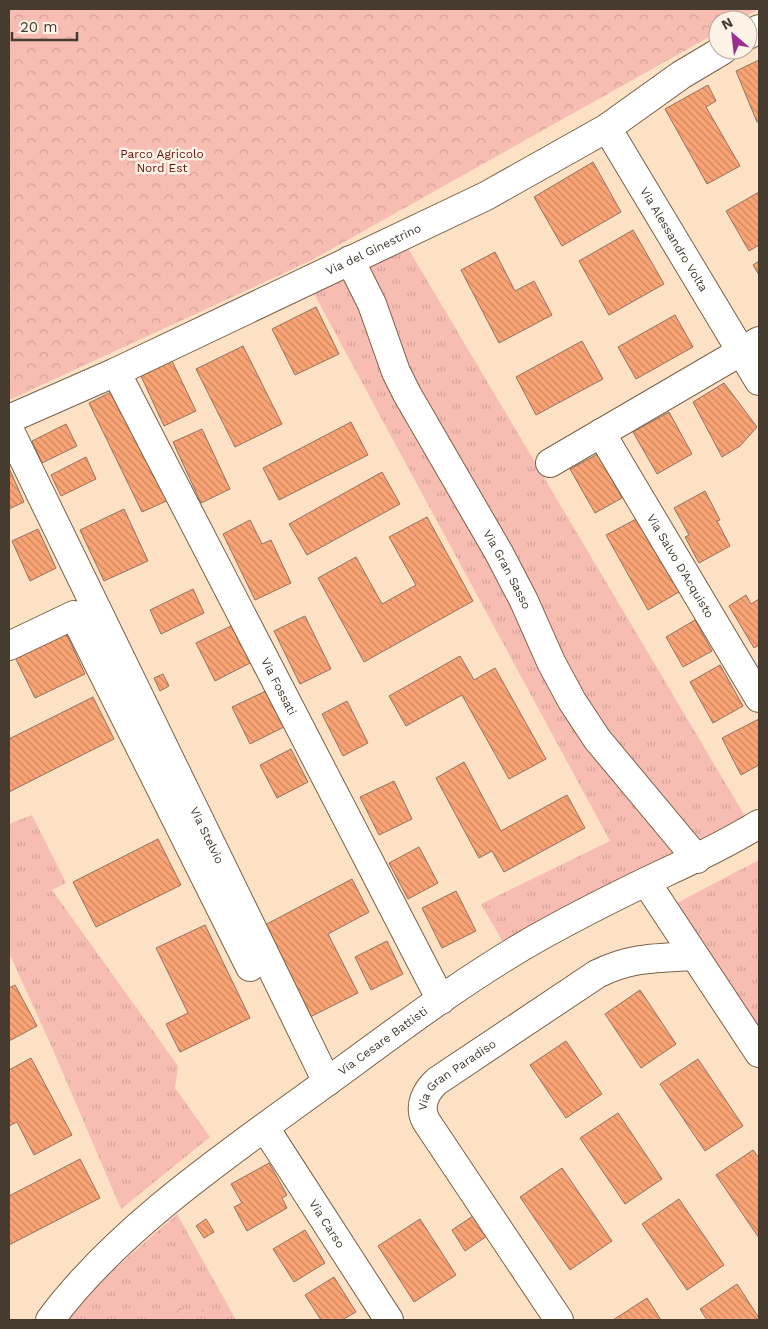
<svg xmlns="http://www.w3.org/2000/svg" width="768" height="1329" font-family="'Work Sans',sans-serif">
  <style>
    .grass { fill: url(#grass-tufts) }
    .park { fill: url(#park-crowns) }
    .building { fill: url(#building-back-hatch); stroke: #927260 }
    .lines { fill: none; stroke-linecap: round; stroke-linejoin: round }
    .minor-casing { stroke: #796148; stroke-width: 30 }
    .minor { stroke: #fff; stroke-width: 28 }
    .labels { text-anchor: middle; stroke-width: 5; stroke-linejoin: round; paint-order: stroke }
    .park-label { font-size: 12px; fill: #651008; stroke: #fdf2e6 }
    .street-label { font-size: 12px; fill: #453b2f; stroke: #fdf2e6 }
  </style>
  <defs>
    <pattern id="grass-tufts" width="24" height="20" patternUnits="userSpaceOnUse" patternTransform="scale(1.25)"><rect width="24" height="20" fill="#f7bcb2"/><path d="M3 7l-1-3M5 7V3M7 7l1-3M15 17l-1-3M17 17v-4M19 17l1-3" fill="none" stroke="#d5a299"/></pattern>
    <pattern id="park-crowns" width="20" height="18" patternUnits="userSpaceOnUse" patternTransform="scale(1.25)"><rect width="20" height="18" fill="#f7bcb2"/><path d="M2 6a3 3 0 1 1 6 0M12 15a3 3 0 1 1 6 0" fill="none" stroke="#d5a299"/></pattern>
    <pattern id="building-back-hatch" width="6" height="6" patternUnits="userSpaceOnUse" patternTransform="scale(1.25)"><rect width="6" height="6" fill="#faa475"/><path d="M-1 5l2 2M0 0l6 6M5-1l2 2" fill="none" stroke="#cc8760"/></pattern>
  </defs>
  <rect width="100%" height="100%" fill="#fde1c4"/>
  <g class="grass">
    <polygon points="406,245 752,828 511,956 481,904 610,841 312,290"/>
    <polygon points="32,815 66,883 52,890 178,1066 175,1088 210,1137 121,1209 50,1043 9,953 9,824"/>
    <polygon points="759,860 759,1039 671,906"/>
    <polygon points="177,1214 236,1320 64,1320 93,1288"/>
  </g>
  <g class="park">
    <polygon points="9,9 759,9 739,20 718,20 718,32 310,261 9,400"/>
    <polygon points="200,1304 204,1311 188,1320 153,1320 165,1309 181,1307 185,1314"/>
  </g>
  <g class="building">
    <polygon points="759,60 759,122 757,122 736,71"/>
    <polygon points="708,85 716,101 706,107 740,166 707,184 665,109"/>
    <polygon points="593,162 621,212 562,246 534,197"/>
    <polygon points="759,192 759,245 749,251 726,211"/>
    <polygon points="633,230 664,284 609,315 579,261"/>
    <polygon points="495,252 515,291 534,281 552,315 499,343 461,270"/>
    <polygon points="759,261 759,275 753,265"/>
    <polygon points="316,307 339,354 295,375 272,329"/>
    <polygon points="675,315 693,347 636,379 618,347"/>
    <polygon points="582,341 603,379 536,415 516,377"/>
    <polygon points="243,346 282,424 235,447 196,369"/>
    <polygon points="172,361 196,411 164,426 141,376"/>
    <polygon points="724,383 757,427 740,446 722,457 693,402"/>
    <polygon points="117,389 171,499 142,512 89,403"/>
    <polygon points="669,412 692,454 657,474 633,432"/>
    <polygon points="351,422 368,455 279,500 263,468"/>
    <polygon points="66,424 77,446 42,463 32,441"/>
    <polygon points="202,429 230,489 201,503 173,442"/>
    <polygon points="598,454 622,498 595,513 570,469"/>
    <polygon points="86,457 96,479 61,496 51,475"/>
    <polygon points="9,468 24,502 9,509"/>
    <polygon points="382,472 400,504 307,555 289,524"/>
    <polygon points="705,491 720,520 717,521 730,546 699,563 685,537 689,535 674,508"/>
    <polygon points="124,509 148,561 104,581 80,530"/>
    <polygon points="427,517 473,601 364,662 318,578 356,557 382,604 416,585 389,537"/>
    <polygon points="638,518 679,592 648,610 606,535"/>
    <polygon points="250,520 262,544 271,540 291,583 255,600 223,534"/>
    <polygon points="38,529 56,568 30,581 12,541"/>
    <polygon points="193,589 204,613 161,634 150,610"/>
    <polygon points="746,595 751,604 759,599 759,645 754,648 729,606"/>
    <polygon points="305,616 331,669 300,684 274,631"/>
    <polygon points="695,620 712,651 683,667 666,637"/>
    <polygon points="233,625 252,662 215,681 196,643"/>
    <polygon points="66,633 85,674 35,698 15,657"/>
    <polygon points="460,656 474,680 495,668 546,759 509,779 462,695 406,726 389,696"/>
    <polygon points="720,665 743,706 713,723 690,682"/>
    <polygon points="163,674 169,686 160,691 154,678"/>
    <polygon points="268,690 286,726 250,744 232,707"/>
    <polygon points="93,697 114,739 9,792 9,739"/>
    <polygon points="347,701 368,743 343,756 322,714"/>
    <polygon points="759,719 759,765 741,775 722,738"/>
    <polygon points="291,749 308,782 277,798 260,765"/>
    <polygon points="464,762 501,831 567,795 585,828 504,872 492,851 479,858 436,778"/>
    <polygon points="394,781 412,819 379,835 360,797"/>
    <polygon points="158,839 181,885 96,927 73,882"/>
    <polygon points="419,847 438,883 408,899 389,863"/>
    <polygon points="352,879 369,912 328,934 358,993 310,1017 263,926"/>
    <polygon points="456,891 476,931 442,948 422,908"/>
    <polygon points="205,925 250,1018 180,1052 166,1024 188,1013 156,948"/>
    <polygon points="387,941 403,974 371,990 355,957"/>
    <polygon points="15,985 37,1026 9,1041 9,988"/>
    <polygon points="640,990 676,1044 641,1068 605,1014"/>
    <polygon points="566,1041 602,1094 566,1118 530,1065"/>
    <polygon points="31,1058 72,1135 34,1155 17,1122 9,1126 9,1070"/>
    <polygon points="698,1059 743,1126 705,1151 660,1084"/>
    <polygon points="618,1113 662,1179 625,1204 580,1138"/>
    <polygon points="753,1150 759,1158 759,1238 716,1175"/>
    <polygon points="80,1159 100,1198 9,1245 9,1196"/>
    <polygon points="269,1163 287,1195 282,1198 287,1208 247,1231 234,1207 242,1203 231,1184"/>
    <polygon points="562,1168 612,1241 570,1270 520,1197"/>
    <polygon points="679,1199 724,1265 687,1290 642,1224"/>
    <polygon points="473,1216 487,1236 465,1251 452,1230"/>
    <polygon points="206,1219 214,1232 204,1238 196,1226"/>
    <polygon points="420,1219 456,1275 414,1302 378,1246"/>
    <polygon points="305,1230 325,1263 294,1282 273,1249"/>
    <polygon points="334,1277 356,1312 342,1320 321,1320 305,1295"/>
    <polygon points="737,1284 759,1318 759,1320 707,1320 700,1309"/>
    <polygon points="647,1298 661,1320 613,1320"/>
  </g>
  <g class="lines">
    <g class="minor-casing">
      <g id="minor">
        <polyline points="748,35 759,29"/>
        <path id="s1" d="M607 128 759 381"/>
        <path id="s2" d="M350 260 372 304 396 372 407 394 499 553 524 601 551 662 572 701 597 739 697 859"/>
        <path id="s3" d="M116 372 441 1000"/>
        <path id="s4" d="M9 419 116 372 486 196 607 128 681 75 723 50"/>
        <path id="s5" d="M9 429 327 1082"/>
        <path id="s6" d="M601 433 759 698"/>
        <polyline points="550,463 759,341"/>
        <polyline points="9,646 74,615 250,967"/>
        <polyline points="646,882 759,1053"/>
        <path id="s7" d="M265 1128 389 1320"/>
        <path id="s8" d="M50 1320C119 1227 231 1152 324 1084 394 1033 463 980 537 938 578 915 620 894 662 874 695 859 728 843 759 824"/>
        <path id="s9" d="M559 1320 426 1121C418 1106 426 1091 437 1081L597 974C631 957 657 958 694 956"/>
      </g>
    </g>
    <use href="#minor" class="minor"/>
  </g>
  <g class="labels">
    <g class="park-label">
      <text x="162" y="158">Parco Agricolo<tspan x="162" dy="14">Nord Est</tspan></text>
    </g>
    <g class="street-label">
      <text dy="4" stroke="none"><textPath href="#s1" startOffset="130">Via Alessandro Volta</textPath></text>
      <text dy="4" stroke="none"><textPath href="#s4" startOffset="402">Via del Ginestrino</textPath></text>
      <text dy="4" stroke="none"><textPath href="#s6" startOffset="155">Via Salvo D'Acquisto</textPath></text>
      <text dy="4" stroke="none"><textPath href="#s2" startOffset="348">Via Gran Sasso</textPath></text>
      <text dy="4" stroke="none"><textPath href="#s3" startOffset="354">Via Fossati</textPath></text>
      <text dy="4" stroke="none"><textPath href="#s5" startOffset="452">Via Stelvio</textPath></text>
      <text dy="4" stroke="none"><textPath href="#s8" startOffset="436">Via Cesare Battisti</textPath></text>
      <text dy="4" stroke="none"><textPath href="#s9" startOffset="302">Via Gran Paradiso</textPath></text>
      <text dy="4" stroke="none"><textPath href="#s7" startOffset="114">Via Carso</textPath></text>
    </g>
  </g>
  <rect width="768" height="1329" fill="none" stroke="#453b2f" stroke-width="20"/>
  <g transform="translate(733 35) rotate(332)"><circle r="24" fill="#fdf2e6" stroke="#b3a99d"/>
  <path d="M0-4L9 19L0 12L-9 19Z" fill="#9a2e8e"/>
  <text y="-8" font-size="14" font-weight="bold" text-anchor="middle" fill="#453b2f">N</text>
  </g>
  <path d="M12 32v8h65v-8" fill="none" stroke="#453b2f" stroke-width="2.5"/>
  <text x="20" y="32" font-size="15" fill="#453b2f" stroke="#fdf2e6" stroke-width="4" paint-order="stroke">20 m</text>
</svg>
